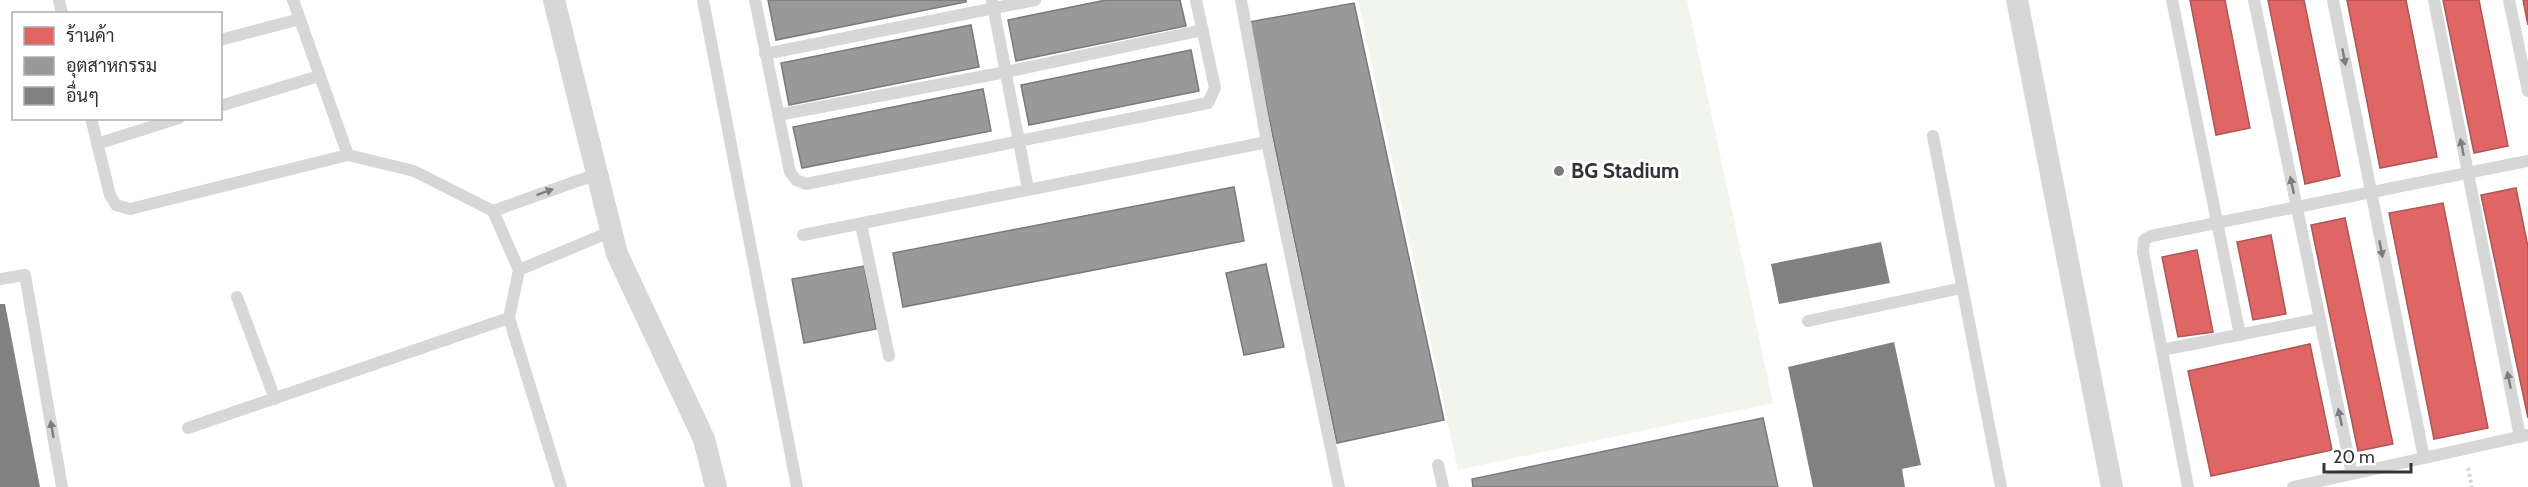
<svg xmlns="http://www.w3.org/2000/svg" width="2528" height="487" font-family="Cabin,Sarabun,sans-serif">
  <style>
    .green { fill: #f1f5ed }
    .shops { fill: #e06666; stroke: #ac5757; stroke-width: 1.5 }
    .industry { fill: #999; stroke: #7a7a7a; stroke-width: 1.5 }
    .building { fill: #818181 }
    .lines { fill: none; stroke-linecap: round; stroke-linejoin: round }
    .path { stroke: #d6d6d6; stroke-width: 4; stroke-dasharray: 3 3; stroke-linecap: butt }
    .lane { stroke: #d7d7d7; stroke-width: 12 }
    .street { stroke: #d7d7d7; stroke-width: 22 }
    .oneway { fill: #7d7d7d }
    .poi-dot { fill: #7a7a7a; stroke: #fff; stroke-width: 2 }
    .labels { text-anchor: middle; stroke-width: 6; stroke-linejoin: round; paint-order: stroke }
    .poi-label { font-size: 21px; font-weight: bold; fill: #333; stroke: #fff; text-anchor: start }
  </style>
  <rect width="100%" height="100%" fill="#fff"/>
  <polygon class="green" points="1358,0 1687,0 1773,403 1458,470"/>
  <g class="shops">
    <polygon points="2190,0 2225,0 2250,128 2216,135"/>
    <polygon points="2268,0 2304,0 2340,176 2305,184"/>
    <polygon points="2347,0 2406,0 2437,157 2380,168"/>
    <polygon points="2443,0 2479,0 2508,146 2474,153"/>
    <polygon points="2523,0 2528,0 2528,25"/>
    <polygon points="2516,188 2528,247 2528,418 2481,195"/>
    <polygon points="2443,203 2488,428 2434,439 2389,213"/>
    <polygon points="2345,218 2393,444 2358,451 2311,225"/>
    <polygon points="2271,235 2286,314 2253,320 2237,242"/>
    <polygon points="2197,250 2213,332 2178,337 2162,257"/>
    <polygon points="2310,344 2332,450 2211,476 2188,371"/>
  </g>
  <g class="industry">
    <polygon points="768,0 966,0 966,2 776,40"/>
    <polygon points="1106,0 1180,0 1186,26 1016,61 1008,20"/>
    <polygon points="1354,3 1444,420 1337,443 1249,22"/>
    <polygon points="971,25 979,67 789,105 781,63"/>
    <polygon points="1191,50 1199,91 1029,125 1021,85"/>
    <polygon points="983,89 991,131 802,168 793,127"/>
    <polygon points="1234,187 1244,241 903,307 893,253"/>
    <polygon points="1266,264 1284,347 1244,355 1226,273"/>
    <polygon points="864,266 876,329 804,343 792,279"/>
    <polygon points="1763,418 1778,487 1473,487 1472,479"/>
  </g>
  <g class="building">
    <polygon points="1881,242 1890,283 1779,304 1771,264"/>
    <polygon points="0,304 5,304 40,487 0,487"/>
    <polygon points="1894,342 1921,465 1902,469 1905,487 1813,487 1788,367"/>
  </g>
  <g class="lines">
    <polyline class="path" points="2468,468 2472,487"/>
    <g class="lane">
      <polyline points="59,0 62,14"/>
      <polyline points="293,0 348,155"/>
      <polyline points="703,0 797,487"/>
      <polyline points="755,0 790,172 796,180 806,184 1208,103 1215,88 1196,0"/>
      <polyline points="992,0 1028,189"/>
      <polyline points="1241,0 1267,142 1339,487"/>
      <polyline points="2172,0 2240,335"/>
      <polyline points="2254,0 2352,474"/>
      <polyline points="2333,0 2424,458"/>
      <polyline points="2434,0 2520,437"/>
      <polyline points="2509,0 2528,91"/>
      <polyline points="220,40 300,19"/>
      <polyline points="765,54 1035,0"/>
      <polyline points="220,106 319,76"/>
      <polyline points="778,115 1006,72 1203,30"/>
      <polyline points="91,118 110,195 116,205 130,209 348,155 414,171 493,211 519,270 509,318 188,428"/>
      <polyline points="1933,136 2001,487"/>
      <polyline points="97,144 179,118"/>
      <polyline points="493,211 597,174"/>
      <polyline points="861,224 889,356"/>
      <polyline points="803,235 1267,142"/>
      <polyline points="519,270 612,231"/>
      <polyline points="0,279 25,275 62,487"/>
      <polyline points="237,297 275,399"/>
      <polyline points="509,318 561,487"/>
      <polyline points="1808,321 1962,288"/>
      <polyline points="2162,350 2319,319"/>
      <polyline points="1438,465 1443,487"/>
      <polyline points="2188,487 2143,252 2144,240 2151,236 2528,161"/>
      <polyline points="2293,487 2527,435"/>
    </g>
    <g class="street">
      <polyline points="554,0 617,254 704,439 716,487"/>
      <polyline points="2017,0 2112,487"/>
    </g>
  </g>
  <defs><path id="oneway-solid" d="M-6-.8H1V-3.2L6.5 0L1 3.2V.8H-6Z" transform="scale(1.5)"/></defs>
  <g class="oneway">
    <use href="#oneway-solid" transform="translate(2344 57) rotate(79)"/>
    <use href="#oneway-solid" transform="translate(2462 147) rotate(-101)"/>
    <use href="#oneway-solid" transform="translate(2292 185) rotate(-102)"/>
    <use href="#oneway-solid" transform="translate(545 192) rotate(-20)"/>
    <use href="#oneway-solid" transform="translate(2381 249) rotate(79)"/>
    <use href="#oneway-solid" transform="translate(2509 380) rotate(-101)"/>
    <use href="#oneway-solid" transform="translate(2340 417) rotate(-102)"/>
    <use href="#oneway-solid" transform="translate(52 429) rotate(-100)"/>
  </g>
  <circle class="poi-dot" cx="1559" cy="171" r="6"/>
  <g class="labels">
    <g class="poi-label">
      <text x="1571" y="178">BG Stadium</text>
    </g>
  </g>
  <rect x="12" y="12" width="210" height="108" fill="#ffffff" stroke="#adadad" stroke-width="1.5"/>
  <rect x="24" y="27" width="30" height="18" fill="#e06666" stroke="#adadad" stroke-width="1.5"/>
  <text x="66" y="42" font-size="18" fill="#333333">ร้านค้า</text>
  <rect x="24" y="57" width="30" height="18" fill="#999999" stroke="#adadad" stroke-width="1.5"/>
  <text x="66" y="72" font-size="18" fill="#333333">อุตสาหกรรม</text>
  <rect x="24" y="87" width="30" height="18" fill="#818181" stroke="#adadad" stroke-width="1.5"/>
  <text x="66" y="102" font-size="18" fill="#333333">อื่นๆ</text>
  <path d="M2324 463v9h87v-9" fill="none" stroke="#333333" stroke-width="3"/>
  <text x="2333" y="463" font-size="18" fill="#333333" stroke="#ffffff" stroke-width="4.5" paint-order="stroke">20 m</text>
</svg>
